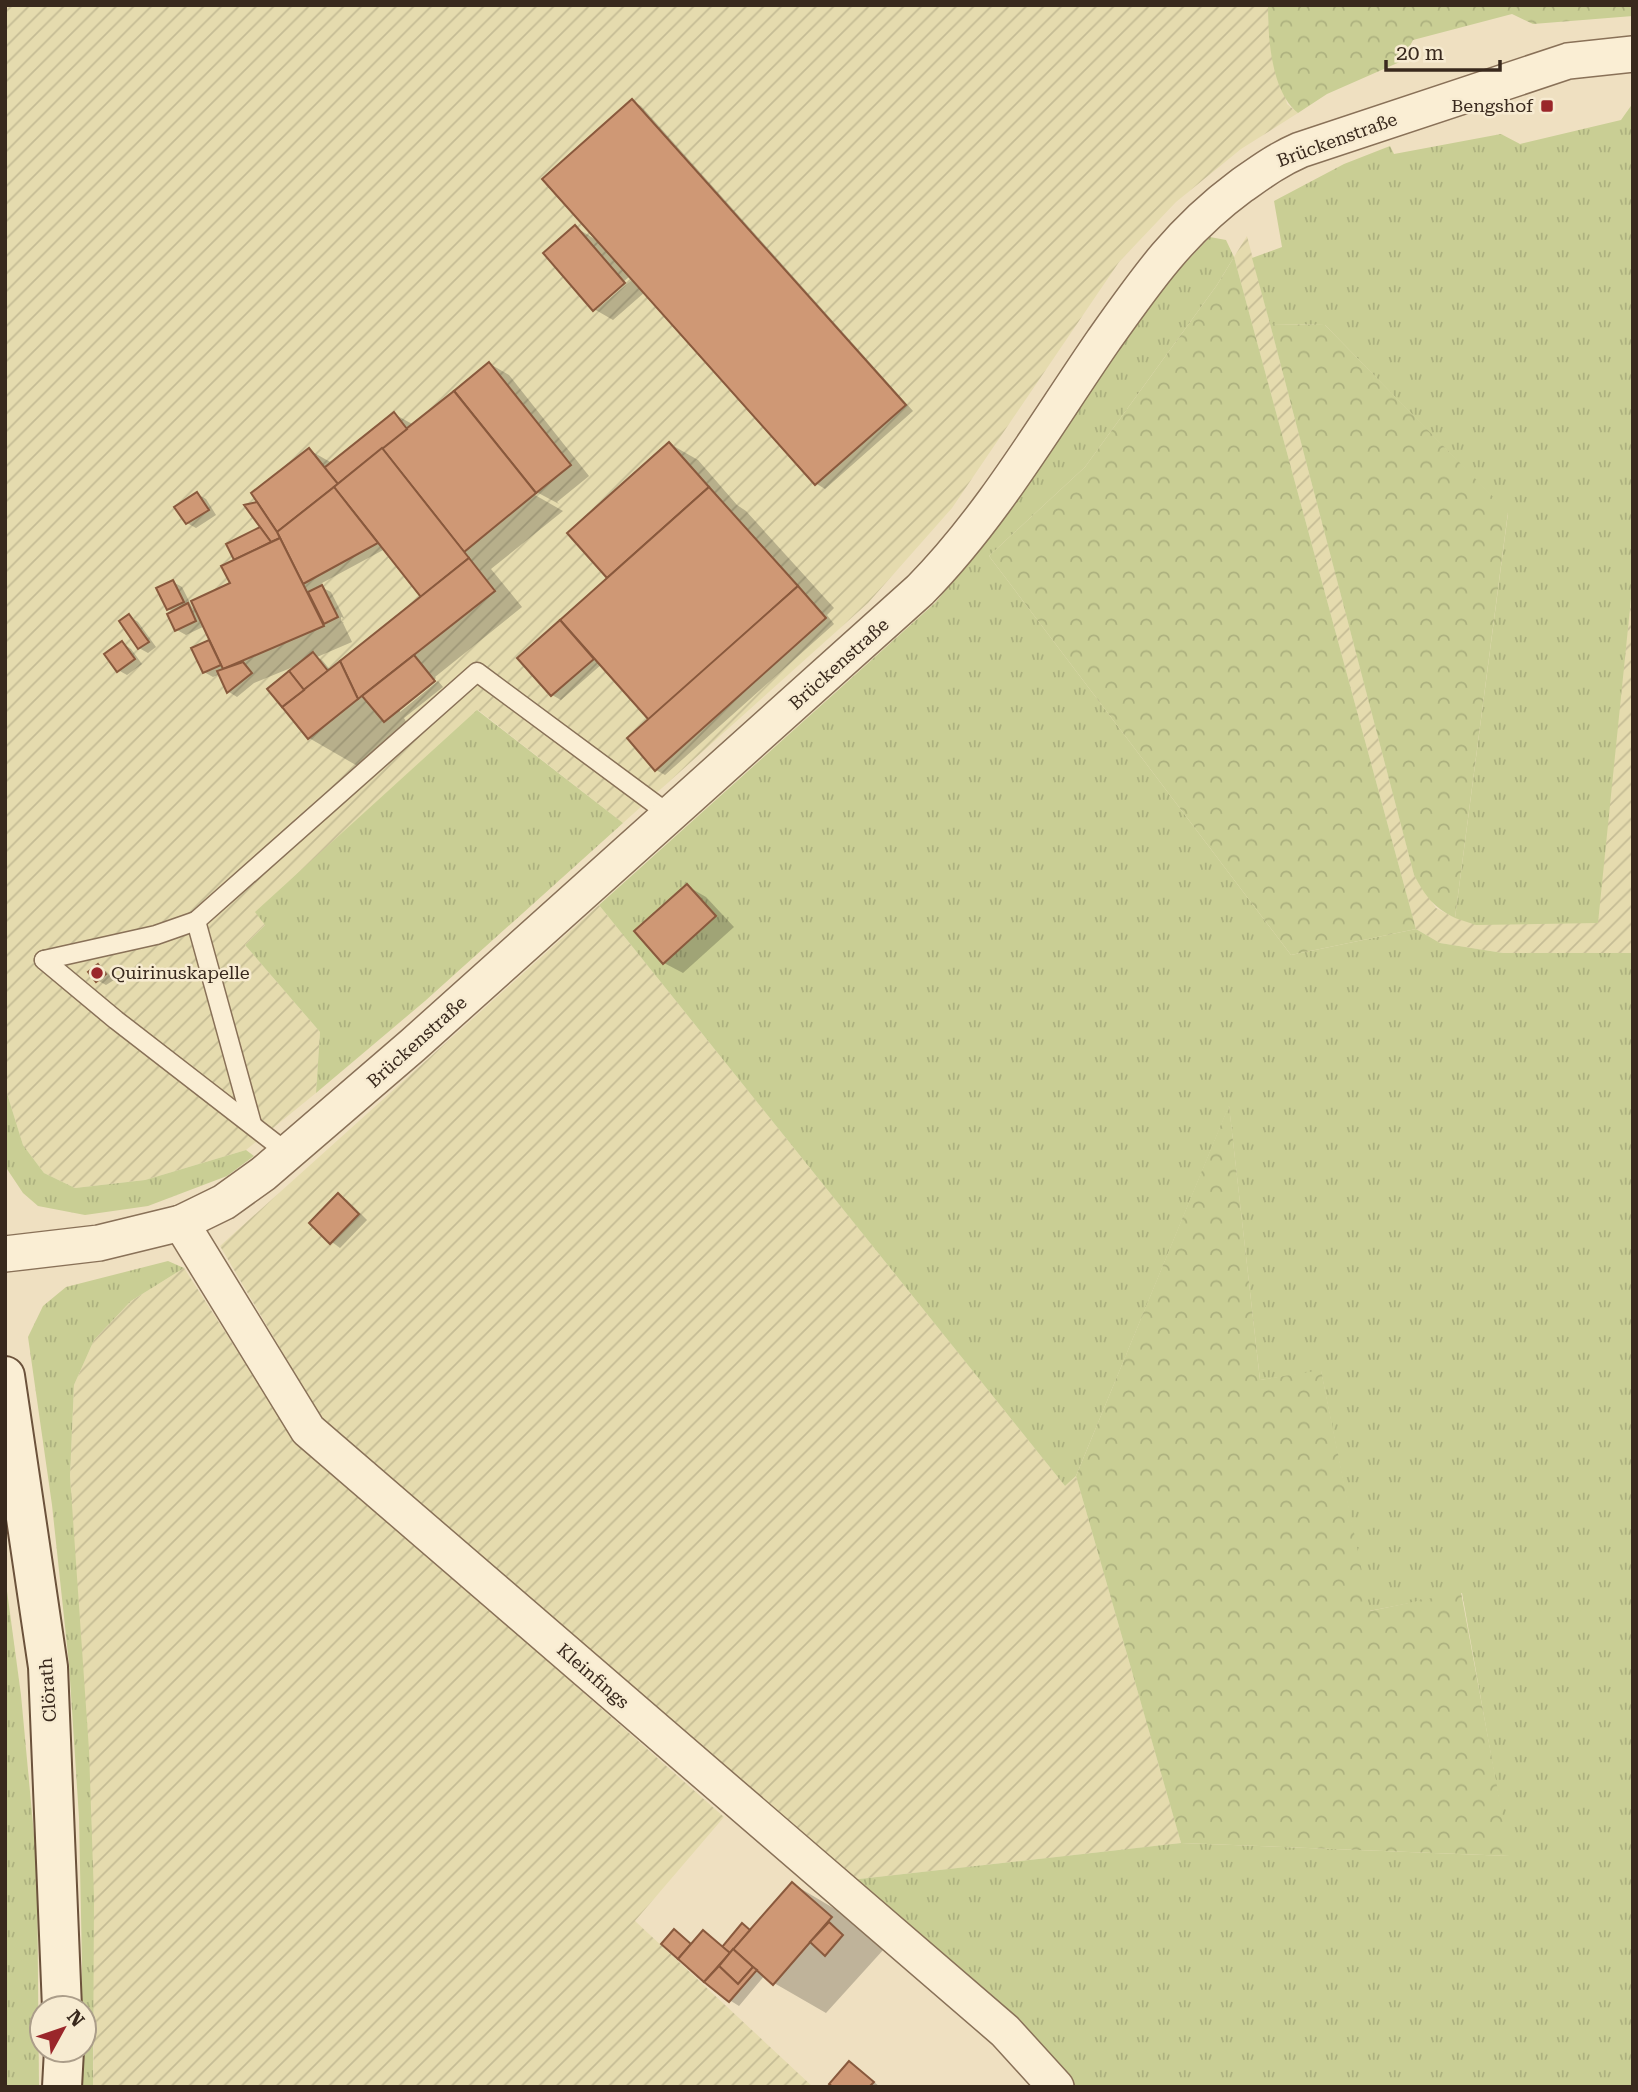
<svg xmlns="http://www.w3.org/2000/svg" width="1638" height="2092" font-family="'Roboto Serif',serif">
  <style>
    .farmland { fill: url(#farmland-furrows) }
    .grass { fill: url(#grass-tufts) }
    .forest { fill: url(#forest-crowns) }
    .shadow { fill: #0003; fill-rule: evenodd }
    .building { fill: #cf9875; stroke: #89593d; stroke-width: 2 }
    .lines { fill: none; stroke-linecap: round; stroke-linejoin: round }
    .service-casing { stroke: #897158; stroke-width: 21 }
    .minor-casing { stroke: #897158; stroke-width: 38 }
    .secondary-casing { stroke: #6b523b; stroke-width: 42 }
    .service { stroke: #faeed4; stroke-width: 18 }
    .minor { stroke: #faeed4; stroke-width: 35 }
    .secondary { stroke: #faeed4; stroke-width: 38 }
    .poi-dot { fill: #9a262a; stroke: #f7ebd1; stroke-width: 2.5 }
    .labels { text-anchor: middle; stroke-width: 5; stroke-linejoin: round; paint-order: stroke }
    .poi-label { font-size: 18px; fill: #39291d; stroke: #f7ebd1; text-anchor: end }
    .street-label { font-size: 18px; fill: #39291d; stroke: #f7ebd1 }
  </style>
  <defs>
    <pattern id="farmland-furrows" width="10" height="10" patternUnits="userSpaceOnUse" patternTransform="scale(1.75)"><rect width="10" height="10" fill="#e5dbae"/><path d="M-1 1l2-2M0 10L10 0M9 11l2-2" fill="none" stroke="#c5bc95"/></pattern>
    <pattern id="grass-tufts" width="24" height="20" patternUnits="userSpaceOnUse" patternTransform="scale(1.75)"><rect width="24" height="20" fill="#c9ce94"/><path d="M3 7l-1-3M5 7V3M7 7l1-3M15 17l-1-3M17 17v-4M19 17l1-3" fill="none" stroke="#adb17f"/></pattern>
    <pattern id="forest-crowns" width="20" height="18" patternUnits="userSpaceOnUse" patternTransform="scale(1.75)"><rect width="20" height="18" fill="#c9ce94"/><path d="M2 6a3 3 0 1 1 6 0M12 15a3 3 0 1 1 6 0" fill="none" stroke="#adb17f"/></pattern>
  </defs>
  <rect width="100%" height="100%" fill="#efe0c1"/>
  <g class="farmland">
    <polygon points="5,5 1268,5 1268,22 1287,104 1298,113 1241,149 1176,202 1119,262 952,508 868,603 623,823 478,710 245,945 320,1032 316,1093 246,1150 145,1180 75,1188 44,1173 23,1145 5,1087"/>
    <polygon points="1247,236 1414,875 1436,908 1455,918 1615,745 1633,579 1633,953 1503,953 1440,943 1416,929 1234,257"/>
    <polygon points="599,905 1065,1486 1076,1476 1181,1843 850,1880 324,1423 220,1246"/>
    <polygon points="184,1268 290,1433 724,1817 635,1921 813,2087 93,2087 94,2037 70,1476 74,1385 94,1340 131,1301"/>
  </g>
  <g class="grass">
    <polygon points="1633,103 1633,579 1598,923 1476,925 1455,918 1508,513 1325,325 1270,324 1252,258 1282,247 1274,201 1344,164 1390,146 1394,154 1501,134 1520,144 1621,120"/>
    <polygon points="1210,237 1226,240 1234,257 1217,285 1085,467 989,556 1291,955 1416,929 1440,943 1503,953 1633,953 1633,2087 1076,2087 1016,2019 850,1880 1181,1843 1509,1856 1462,1593 1369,1611 1321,1371 1260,1380 1229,1106 1076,1476 1065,1486 599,905 935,603 984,545 1162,287"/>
    <polygon points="477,710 623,823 425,1001 316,1093 320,1032 245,945 265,925 255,912"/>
    <polygon points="5,1087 23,1145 44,1173 75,1188 145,1180 246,1150 254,1156 227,1176 148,1206 85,1215 38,1206 23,1193 5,1166"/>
    <polygon points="168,1261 184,1268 131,1301 94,1340 74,1385 70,1476 89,1750 94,1897 93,2087 79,2087 80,2050 84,2050 84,2008 81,2008 82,1964 79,1818 69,1664 52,1505 28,1337 43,1306 66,1287"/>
    <polygon points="5,1576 21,1695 37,1867 39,2087 5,2087"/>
  </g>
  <g class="forest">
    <path d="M1268 5H1633V16L1533 24 1512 14 1413 40 1402 61 1327 94 1298 113C1271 91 1268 38 1268 5Z"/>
    <polygon points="1234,257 1416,929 1291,955 989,556 1085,467 1217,285"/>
    <path d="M1270 324 1325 325 1508 512 1455 918C1433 907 1426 897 1414 875Z"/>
    <polygon points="1229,1105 1260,1380 1321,1370 1370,1611 1461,1592 1510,1856 1181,1843 1076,1476"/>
  </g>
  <g class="shadow">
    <path d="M632 101 641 106 913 411 825 489 817 484 645 292 613 320 594 309 575 227 598 241ZM630 276 633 279 597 309V305Z"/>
    <path d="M490 364 509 375 589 476 557 502 559 504 529 488 528 491 563 511 491 569 522 607 435 677 436 678 400 707V712L438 681 443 687 404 718 410 729 361 768 309 738 298 665 254 683 237 697 229 692 220 674 213 677 204 672 193 649 211 641 205 626 186 635 177 630 174 612 168 609 173 582 182 587 192 607 197 611 232 584 237 560 229 544 262 528 259 503 309 450 332 463 394 414 414 425ZM385 549 424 597 331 671 322 660 317 657 352 642 343 623H344L341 621V617L344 618 331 592 325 589 322 583Z"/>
    <polygon points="670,444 698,460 737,505 746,511 834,608 827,615 834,624 665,775 656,770 651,719 602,664 561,700 552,695 520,658 610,578 608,576"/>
    <polygon points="197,494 206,499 216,515 196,528 187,523"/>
    <polygon points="129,616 138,622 156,647 148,653 139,648"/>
    <polygon points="122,643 131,649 142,664 127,675 118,670"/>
    <polygon points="687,886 706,897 734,927 683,973 664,963"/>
    <polygon points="98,966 107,972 114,980 106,985 97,980"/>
    <polygon points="338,1195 347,1200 367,1220 340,1248 332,1242 311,1223"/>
    <polygon points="793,1884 845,1915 884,1949 826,2013 774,1983 765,1975 739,2006 731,2001 663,1944 675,1932 693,1945 704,1933 724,1947 743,1926 752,1931"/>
    <polygon points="850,2063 858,2068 880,2087 836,2087"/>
  </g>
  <g class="building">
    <polygon points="632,99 906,405 815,485 542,179"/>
    <polygon points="575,225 625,283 593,311 543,253"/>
    <polygon points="489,362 571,465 536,493 454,391"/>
    <polygon points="454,391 536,493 464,552 382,448"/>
    <polygon points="394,412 407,429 338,484 324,468"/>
    <polygon points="669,442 709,487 607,578 567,533"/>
    <polygon points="309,448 338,484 277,532 251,493"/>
    <polygon points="382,448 469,558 421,597 334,487"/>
    <polygon points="334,487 378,543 303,584 277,532"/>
    <polygon points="709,487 798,586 649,720 560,620"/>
    <polygon points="197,492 209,510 186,524 174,507"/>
    <polygon points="257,502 277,532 280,538 271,542 244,505"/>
    <polygon points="260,527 271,542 234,560 226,544"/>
    <polygon points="280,538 324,626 223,669 191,601 230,583 221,566"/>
    <polygon points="469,558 495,591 358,699 340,661"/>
    <polygon points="173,580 184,602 167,610 156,588"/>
    <polygon points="322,585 338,617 324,624 308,592"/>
    <polygon points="798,586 826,618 655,771 627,738"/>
    <polygon points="188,603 196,621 175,631 167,614"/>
    <polygon points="129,614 149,642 138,649 119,621"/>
    <polygon points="560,620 594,659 551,696 517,658"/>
    <polygon points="209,640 221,665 203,673 191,648"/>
    <polygon points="122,641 135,659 117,672 104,654"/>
    <polygon points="313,652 328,671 304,690 289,671"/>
    <polygon points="414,655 435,681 384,722 362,696"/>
    <polygon points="340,661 358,699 308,739 282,707"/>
    <polygon points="243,662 252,673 227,693 217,671"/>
    <polygon points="289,671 304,690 282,707 267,689"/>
    <polygon points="687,884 716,916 663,964 634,931"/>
    <polygon points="98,964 106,974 96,982 88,972"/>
    <polygon points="338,1193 359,1214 330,1244 309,1223"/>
    <polygon points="792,1882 832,1917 773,1985 733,1949"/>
    <polygon points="829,1922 843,1935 825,1956 810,1942"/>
    <polygon points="742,1923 750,1930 730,1953 722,1947"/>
    <polygon points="674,1929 691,1944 678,1959 661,1944"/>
    <polygon points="703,1930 730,1953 704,1982 678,1959"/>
    <polygon points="733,1949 753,1967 738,1984 719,1966"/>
    <polygon points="719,1966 738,1984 753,1967 757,1970 729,2002 704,1982"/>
    <polygon points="849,2061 874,2082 869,2087 833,2087 829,2084"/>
  </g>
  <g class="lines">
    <g class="service-casing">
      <g id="service">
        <polyline points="44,960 116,1020 289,1154"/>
        <polyline points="44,960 156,935 196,921"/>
        <polyline points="252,1124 196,921 477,672 670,815"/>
      </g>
    </g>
    <g class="minor-casing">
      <g id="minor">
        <polyline points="181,1223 308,1430 1005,2031 1056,2087"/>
        <path d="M5 1254 99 1243 181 1223 224 1202 263 1174 413 1045 920 590C992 517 1045 425 1103 341 1146 280 1180 231 1241 186 1261 172 1277 160 1300 150L1568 61 1633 54"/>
      </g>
    </g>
    <g class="secondary-casing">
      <g id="secondary">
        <polyline points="5,1376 48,1667 62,2008"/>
        <polyline points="62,2087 64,2050"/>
      </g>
    </g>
    <use href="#service" class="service"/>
    <use href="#minor" class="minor"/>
    <use href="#secondary" class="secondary"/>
  </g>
  <g class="poi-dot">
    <rect x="1540" y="99" width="14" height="14" rx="3.5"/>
    <circle cx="97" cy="973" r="7"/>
  </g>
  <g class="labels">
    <g class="poi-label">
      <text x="1533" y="112">Bengshof</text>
      <text x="111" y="979" text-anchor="start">Quirinuskapelle</text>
    </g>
    <g class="street-label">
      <text transform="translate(1337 140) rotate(-20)" y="6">Brückenstraße</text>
      <text transform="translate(839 664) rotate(-42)" y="6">Brückenstraße</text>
      <text transform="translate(417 1042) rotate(-42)" y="6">Brückenstraße</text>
      <text transform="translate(593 1676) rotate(41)" y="6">Kleinfings</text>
      <text transform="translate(48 1690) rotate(-94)" y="6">Clörath</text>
    </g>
  </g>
  <rect width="1638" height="2092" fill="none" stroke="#39291d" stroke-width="14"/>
  <g transform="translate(63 2029) rotate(50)"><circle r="33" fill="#f7ebd1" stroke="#ab9d89" stroke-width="2"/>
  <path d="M0-5L12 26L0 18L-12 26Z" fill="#9a262a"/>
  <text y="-10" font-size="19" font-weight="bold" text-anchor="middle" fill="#39291d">N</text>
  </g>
  <path d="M1386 60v10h114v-10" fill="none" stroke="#39291d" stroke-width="3.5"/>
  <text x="1396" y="60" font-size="21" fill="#39291d" stroke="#f7ebd1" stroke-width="5" paint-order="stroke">20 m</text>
</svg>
